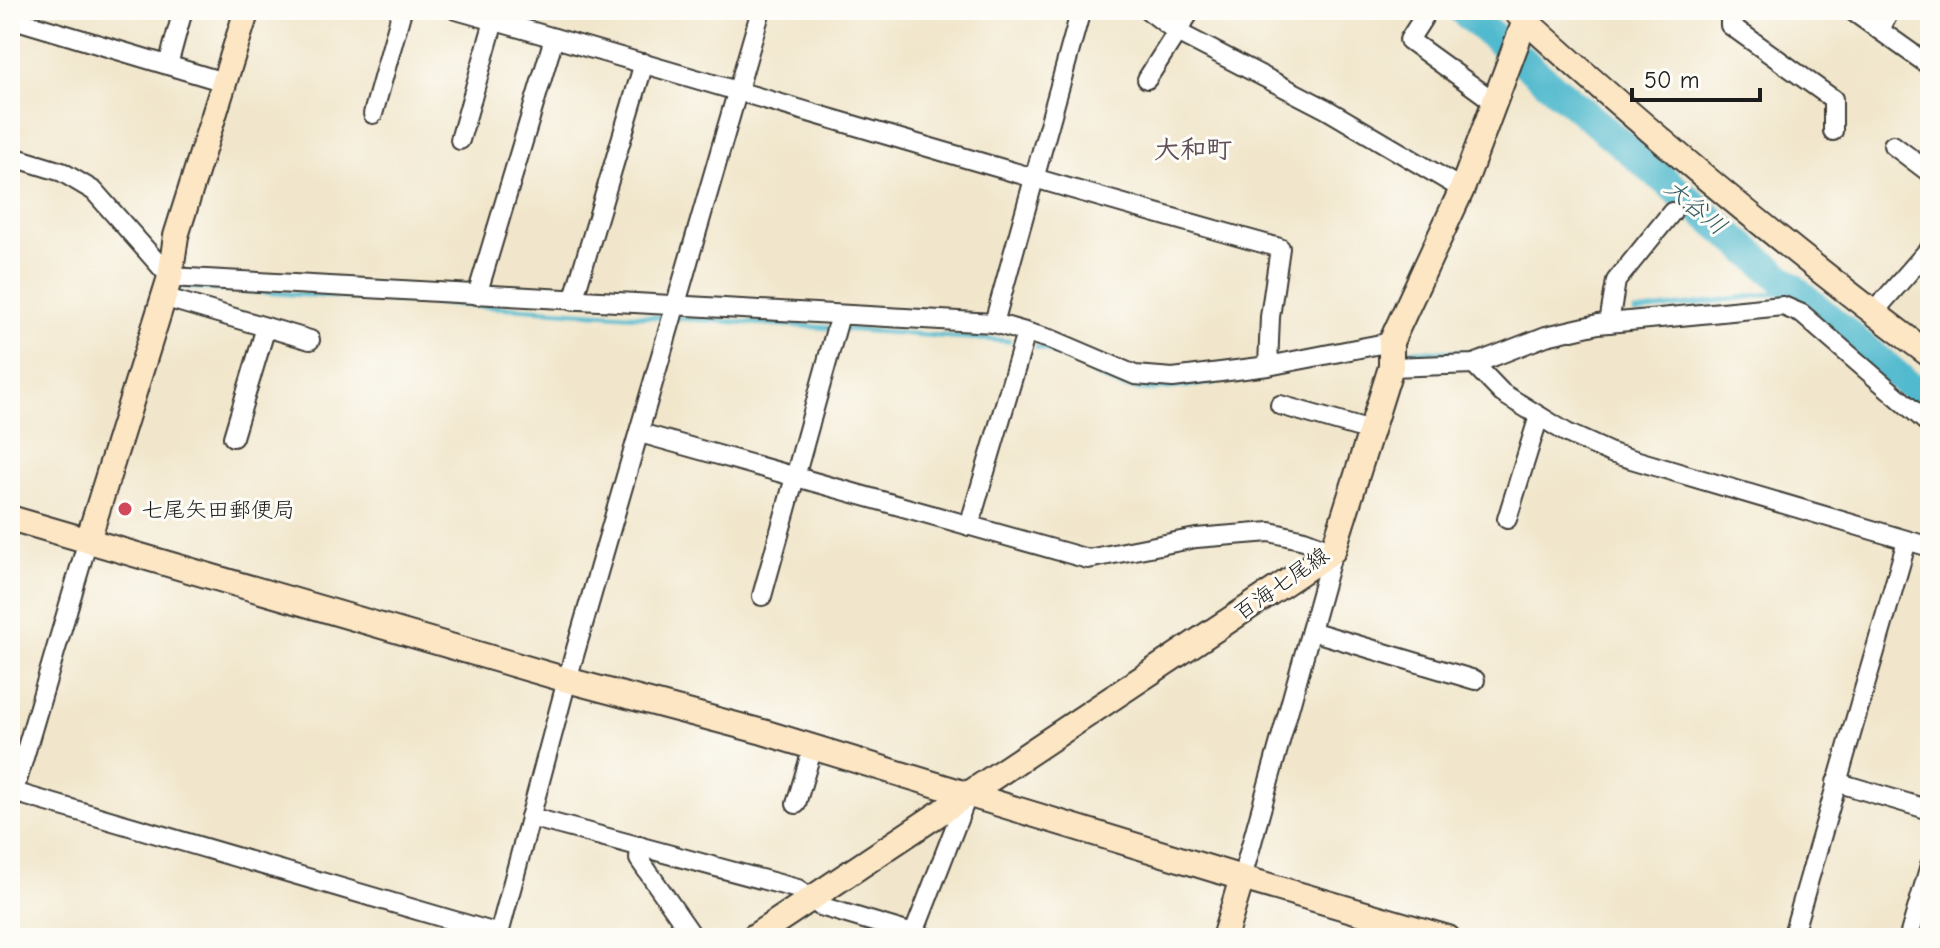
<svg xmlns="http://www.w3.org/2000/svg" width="1940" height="948" font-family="'Comic Neue','Klee One',sans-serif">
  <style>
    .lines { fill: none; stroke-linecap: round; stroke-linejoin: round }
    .stream { stroke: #51bace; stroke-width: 5 }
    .river { stroke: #51bace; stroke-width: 30 }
    .street-casing { stroke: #3c3a36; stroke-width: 22 }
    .secondary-casing { stroke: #3c3a36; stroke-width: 28 }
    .street { stroke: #fff; stroke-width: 18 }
    .secondary { stroke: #fce6c4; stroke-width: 24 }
    .poi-dot { fill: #d1495b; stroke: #fdfcf7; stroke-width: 3 }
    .labels { text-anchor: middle; stroke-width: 6; stroke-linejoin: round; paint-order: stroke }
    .poi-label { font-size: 22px; fill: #1c1c1c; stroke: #fdfcf7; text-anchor: start }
    .street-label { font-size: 22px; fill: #1c1c1c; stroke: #fdfcf7 }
    .water-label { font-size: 24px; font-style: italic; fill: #315b63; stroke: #fdfcf7 }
    .quarter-label { font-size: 26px; font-weight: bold; fill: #5f4d58; stroke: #fdfcf7 }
  </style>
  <rect width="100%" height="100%" fill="#fdfcf7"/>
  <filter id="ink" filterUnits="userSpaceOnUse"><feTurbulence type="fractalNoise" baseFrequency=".0125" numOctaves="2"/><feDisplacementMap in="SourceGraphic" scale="16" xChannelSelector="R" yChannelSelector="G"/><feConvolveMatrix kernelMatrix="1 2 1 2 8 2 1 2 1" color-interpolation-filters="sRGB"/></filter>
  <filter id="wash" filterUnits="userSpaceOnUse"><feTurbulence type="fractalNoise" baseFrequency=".006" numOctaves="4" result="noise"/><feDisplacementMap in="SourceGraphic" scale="32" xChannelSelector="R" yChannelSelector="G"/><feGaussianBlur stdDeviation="1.8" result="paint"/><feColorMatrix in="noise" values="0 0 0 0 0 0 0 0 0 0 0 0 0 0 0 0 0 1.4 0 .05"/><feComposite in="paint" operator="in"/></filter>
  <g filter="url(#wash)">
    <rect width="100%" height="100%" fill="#f1e6cb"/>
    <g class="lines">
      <g class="stream">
        <polyline points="179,287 832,328"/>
        <polyline points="1635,312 1793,291"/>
        <polyline points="842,329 1009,341"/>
        <path d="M1037 347C1065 354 1088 373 1115 384 1140 395 1187 386 1214 382"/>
        <polyline points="1397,350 1483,353"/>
      </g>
      <polyline class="river" points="1462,10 1930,403"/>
    </g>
  </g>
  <g filter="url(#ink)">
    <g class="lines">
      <g class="street-casing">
        <g id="street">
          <path d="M456 10C731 87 1004 172 1280 248L1270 317 1268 366"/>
          <polyline points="1148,10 1177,32 1326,109 1462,189"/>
          <polyline points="1418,10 1425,15 1409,40 1496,103"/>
          <polyline points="1738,10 1730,16 1730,25 1833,99 1833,131"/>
          <polyline points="1851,10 1930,66"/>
          <polyline points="10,18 224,82"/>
          <polyline points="1880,30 1890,10"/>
          <polyline points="168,65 183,10"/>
          <polyline points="1147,79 1191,10"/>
          <polyline points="373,114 402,10"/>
          <polyline points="460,140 494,21"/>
          <polyline points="1893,145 1930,173"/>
          <polyline points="10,156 62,172 94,191 170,277 994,323 1053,340 1135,375 1173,378 1268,366 1391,342"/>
          <polyline points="477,295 554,38"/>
          <polyline points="163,297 310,340"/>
          <polyline points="573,301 644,63"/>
          <polyline points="1873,313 1930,248"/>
          <polyline points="994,323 1081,10"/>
          <polyline points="1609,323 1616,281 1672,212"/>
          <polyline points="1474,364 1502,393 1567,433 1611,453 1930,547"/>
          <polyline points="1391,367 1474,364 1546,336 1598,324 1783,306 1802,314 1930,425"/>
          <polyline points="1280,405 1371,431"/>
          <polyline points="640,433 1088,559 1196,538 1270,532 1304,540 1333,551 1242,878"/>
          <polyline points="233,437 266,327"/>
          <polyline points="1507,519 1539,416"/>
          <polyline points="969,526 1026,333"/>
          <polyline points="762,596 840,315"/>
          <polyline points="1311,631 1475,680"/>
          <polyline points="1836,782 1930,810"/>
          <polyline points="10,791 499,934 501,938"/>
          <polyline points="796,804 813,747"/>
          <polyline points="10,805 88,540"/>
          <polyline points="530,817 798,889 820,906 927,938"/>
          <polyline points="640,846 639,859 694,938"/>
          <polyline points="1910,933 1930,865"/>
          <polyline points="499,934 567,680 761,10"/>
          <polyline points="912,938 968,794"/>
          <polyline points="1792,938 1907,541"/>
        </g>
      </g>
      <g class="secondary-casing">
        <g id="secondary">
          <path d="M1516 12C1648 132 1786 248 1930 355"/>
          <polyline points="10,518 567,680 763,732 1242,878 1448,938"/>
          <polyline points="88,540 170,277 176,236 247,10"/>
          <polyline points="752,938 1333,551 1391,367 1391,342 1462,189 1529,10"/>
          <polyline points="1224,938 1242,878"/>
        </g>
      </g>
      <use href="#street" class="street"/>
      <use href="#secondary" class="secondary"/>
    </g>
  </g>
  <circle class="poi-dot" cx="125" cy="509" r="8"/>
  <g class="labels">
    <g class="poi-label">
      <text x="141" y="517">七尾矢田郵便局</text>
    </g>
    <g class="street-label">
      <text transform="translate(1281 583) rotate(-35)" y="8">百海七尾線</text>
    </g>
    <g class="water-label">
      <text transform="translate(1696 207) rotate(40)" y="8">大谷川</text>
    </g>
    <g class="quarter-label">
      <text x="1193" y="158">大和町</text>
    </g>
  </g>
  <rect width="1940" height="948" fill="none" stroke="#fdfcf7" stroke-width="40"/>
  <path d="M1632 88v12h128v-12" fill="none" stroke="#1c1c1c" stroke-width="4"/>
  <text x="1644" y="88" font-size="24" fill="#1c1c1c" stroke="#fdfcf7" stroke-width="6" paint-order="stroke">50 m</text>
</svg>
